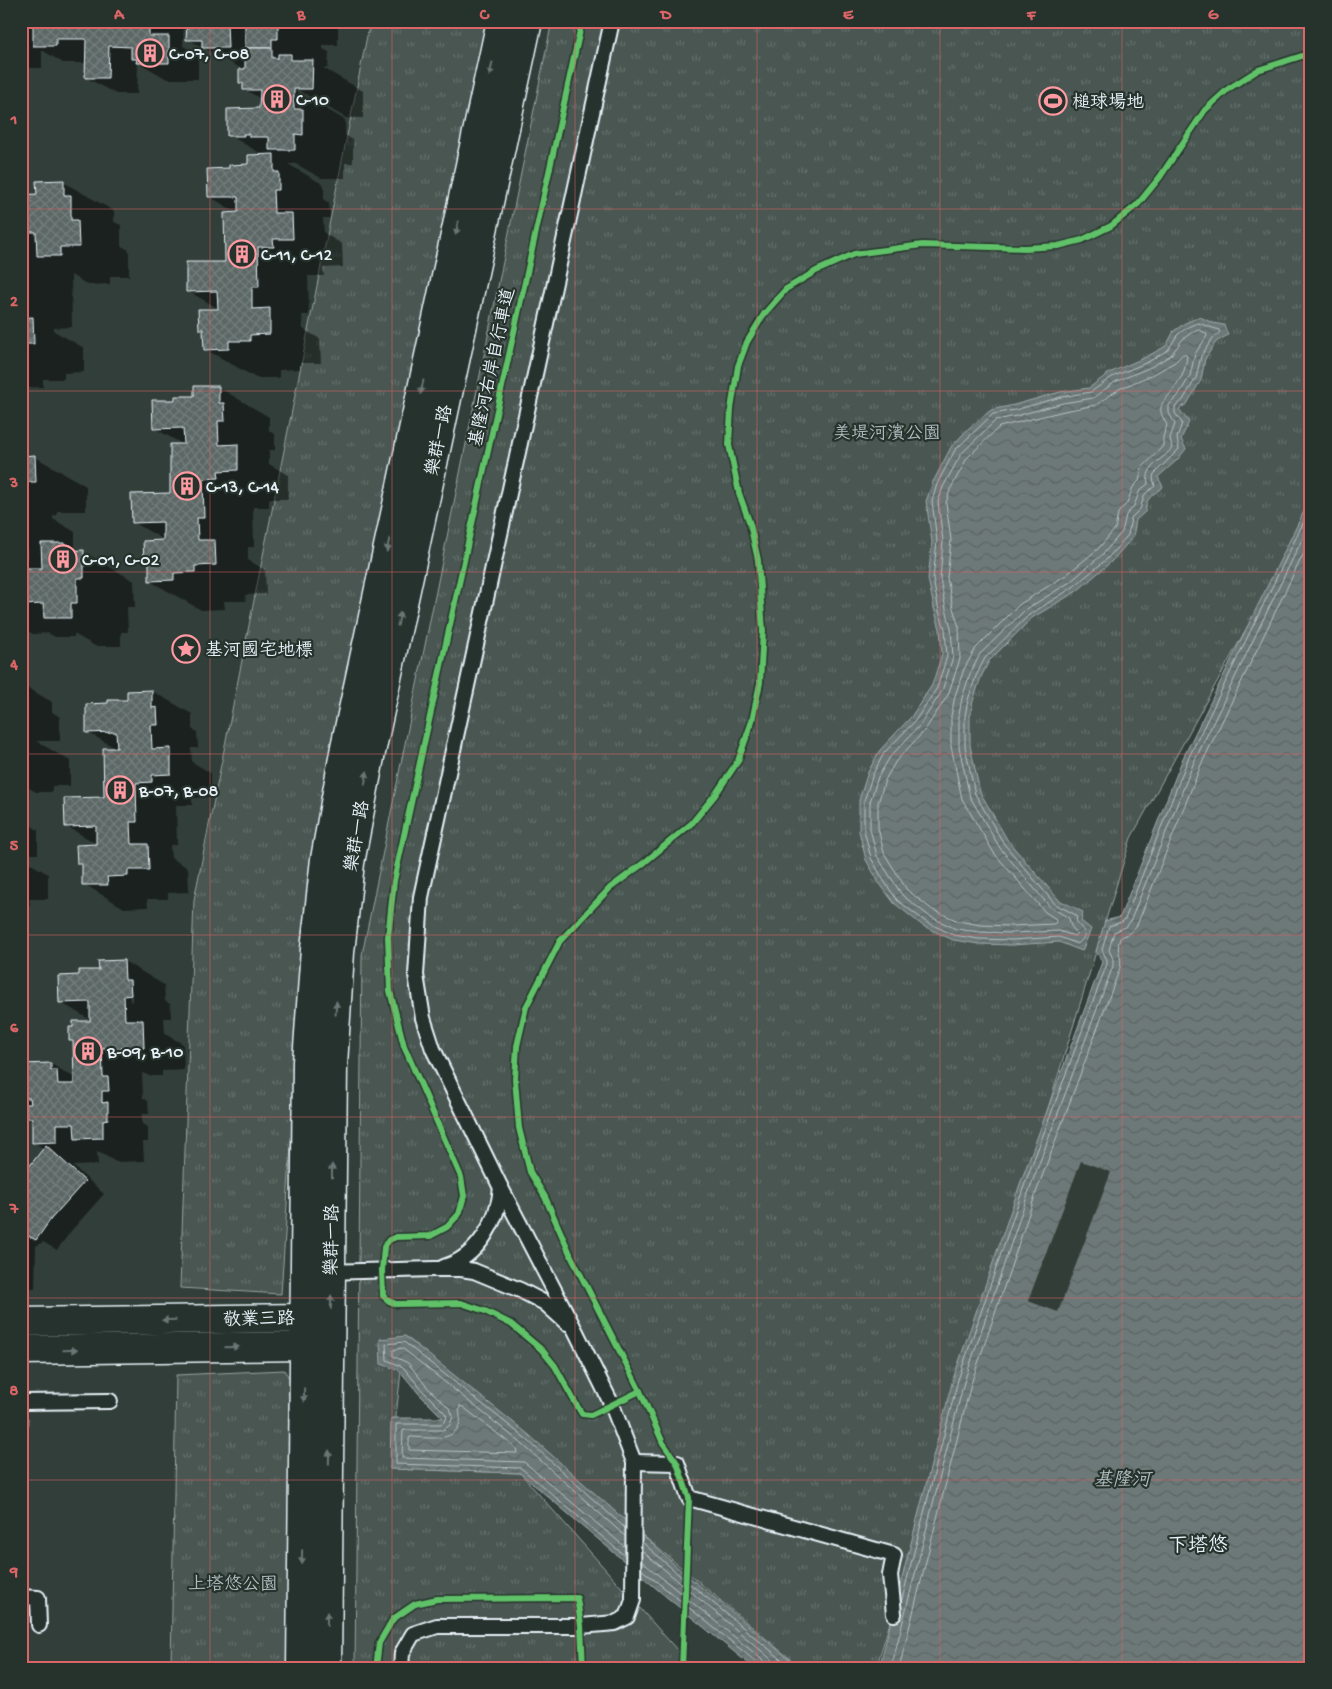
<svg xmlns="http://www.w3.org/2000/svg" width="1332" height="1689" font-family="'Gochi Hand','LXGW WenKai TC',sans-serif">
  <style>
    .park { fill: url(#park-tufts); stroke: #98a4a4 }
    .water { fill: url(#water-waves); stroke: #9ea9ab }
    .pier { fill: #323e39 }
    .shadow { fill: #0007; fill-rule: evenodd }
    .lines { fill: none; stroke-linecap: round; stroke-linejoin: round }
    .shore { stroke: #b7c1c5; stroke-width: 1 }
    .building { fill: url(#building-cross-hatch); stroke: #e8f1f8 }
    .lane-casing { stroke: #e8f1f8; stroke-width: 18 }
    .secondary-casing { stroke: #e8f1f8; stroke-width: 31 }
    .lane { stroke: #26332d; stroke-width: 14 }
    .secondary { stroke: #26332d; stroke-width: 28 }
    .cycleway-casing { stroke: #26332d; stroke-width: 9 }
    .cycleway { stroke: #61c268; stroke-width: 6 }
    .oneway { fill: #6a7674 }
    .grid { fill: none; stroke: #db6466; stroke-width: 1; stroke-opacity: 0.55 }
    .labels { text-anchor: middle; stroke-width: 4.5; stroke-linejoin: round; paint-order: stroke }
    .poi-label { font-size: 18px; fill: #e8f1f8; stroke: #26332d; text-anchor: start }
    .street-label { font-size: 18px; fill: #e8f1f8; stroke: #26332d }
    .park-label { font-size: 18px; fill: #b0bbbe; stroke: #26332d }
    .water-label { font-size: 19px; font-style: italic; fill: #b1bbbe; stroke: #26332d }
    .quarter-label { font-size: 20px; fill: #e8f1f8; stroke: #26332d }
    .neatline { fill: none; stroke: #db6466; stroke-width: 2 }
    .grid-label { font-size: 16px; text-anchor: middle; font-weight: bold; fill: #db6466 }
  </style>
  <defs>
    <pattern id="park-tufts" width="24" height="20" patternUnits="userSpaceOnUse" patternTransform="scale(1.25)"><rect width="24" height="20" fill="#495651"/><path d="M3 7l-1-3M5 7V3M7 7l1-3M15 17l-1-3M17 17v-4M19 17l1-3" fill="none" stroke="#636f6b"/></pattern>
    <pattern id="water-waves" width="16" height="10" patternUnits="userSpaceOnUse" patternTransform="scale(1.25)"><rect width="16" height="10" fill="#6d7978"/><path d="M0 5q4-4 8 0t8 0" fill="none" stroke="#5b6363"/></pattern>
    <pattern id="building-cross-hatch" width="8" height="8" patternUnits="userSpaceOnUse" patternTransform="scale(1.25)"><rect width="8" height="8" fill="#5c6865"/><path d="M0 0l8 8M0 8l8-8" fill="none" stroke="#737e7c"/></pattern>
  </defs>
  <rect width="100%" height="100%" fill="#323e39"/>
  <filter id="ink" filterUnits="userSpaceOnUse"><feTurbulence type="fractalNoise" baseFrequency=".02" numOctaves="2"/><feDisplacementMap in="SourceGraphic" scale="10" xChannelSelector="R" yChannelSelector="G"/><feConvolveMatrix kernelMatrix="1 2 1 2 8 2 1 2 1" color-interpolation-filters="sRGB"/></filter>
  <g filter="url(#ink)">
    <g class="park">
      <polygon points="370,21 487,21 308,891 281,1294 180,1288 194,900"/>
      <polygon points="552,21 1311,21 1311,511 1131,838 876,1668 801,1668 405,1336 390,1469 520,1473 693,1668 355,1668 362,955"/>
      <polygon points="284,1370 295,1387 292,1668 171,1668 176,1375"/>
    </g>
    <g class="water">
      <path d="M1200 317 1213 323 1224 325 1228 335 1216 342 1205 359 1201 380 1187 404 1179 409 1189 422 1181 439 1186 449 1176 461 1158 477 1163 487C1154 494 1144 499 1146 511L1136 520 1133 537 1111 562 1077 591 1032 618 989 661 981 677 973 701 970 717V745L980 792 1008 841 1059 900 1083 912 1081 921 1091 929 1082 951 1059 942 1012 945 979 944 953 940 923 926 894 903 880 884 866 860 859 831V800L868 772 880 750 911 717 932 685 942 654 940 629 935 612 928 579 932 542 926 501 933 482 951 447 970 427 991 410 1014 405 1060 392 1089 388 1109 373 1146 357 1166 346 1174 331 1185 323Z"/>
      <polygon points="1311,497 1311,1668 879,1668 953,1379 1020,1184 1102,962 1096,951 1105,921 1120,917 1183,758"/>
      <polygon points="405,1336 528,1434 681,1570 800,1668 754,1668 664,1595 520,1473 390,1469 391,1418 443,1418 419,1394 399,1370 381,1364 380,1339"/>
      <polygon points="21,1418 28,1418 24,1579 21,1579"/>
    </g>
    <polygon class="pier" points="1081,1161 1111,1172 1058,1312 1028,1301"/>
    <g class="shadow">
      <polygon points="21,21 184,21 183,46 198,54 198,79 167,79 138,62 137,94 116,94 87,78 87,63 63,63 42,50 42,68 21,68"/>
      <path d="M188 21H338V45H323V49L329 52 328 68H323L363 91V118H346L295 88V91L345 120V135L353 140V163H345V178H321L294 163V164H288L324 185V200L329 203 330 218H323L324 233 342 244 343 267 323 268 324 276H308L309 315H302L303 329 320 339 321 363H300V369L279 370V378H256L205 349 204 331 200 328 221 310 188 291 227 263 239 214 209 196 230 169 250 166 265 156 229 135 260 109 261 99 244 89V85L240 83V68L188 39ZM272 197H274L275 220H273Z"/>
      <polygon points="63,182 114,211 114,222 121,225 121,246 129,250 129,276 110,276 110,284 88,285 71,275 72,327 54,328 54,331 84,348 84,372 64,373 64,379 43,379 43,387 21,388 21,195 38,196"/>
      <polygon points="218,387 269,417 269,431 275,434 275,450 269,450 269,464 288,475 288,499 269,499 269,507 253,507 254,547 248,547 248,560 265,570 266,594 245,595 246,601 224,601 225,609 201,610 150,581 150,562 145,559 166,541 133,522 172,494 184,445 154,428 176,401 195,397"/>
      <polygon points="21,455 25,457 35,457 86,486 86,511 57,511 57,515 53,516 53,519 75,532 75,550 84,552 134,581 135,607 127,607 128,632 121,632 121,646 95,646 74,634 74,637 55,637 48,633 33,634 21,627"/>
      <polygon points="21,684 52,702 52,712 60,717 60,741 36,741 70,761 70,786 52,786 52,792 36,792 29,788 29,801 21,802"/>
      <polygon points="152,691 192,714 192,729 197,732 198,748 191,748 192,762 211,773 211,797 192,798 192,805 176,805 177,845 170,845 171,858 188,868 189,892 168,893 168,899 147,899 148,907 124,908 84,884 83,866 78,863 99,845 66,826 105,798 117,749 87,732 128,701"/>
      <polygon points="21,810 30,815 30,825 38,830 38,854 21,854"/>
      <polygon points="21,858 48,874 48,899 29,899 30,905 21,905"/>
      <path d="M124 961 164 985 165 1001 170 1004 171 1018H164L165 1034 183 1044 184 1070 162 1071V1076H149L142 1072 143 1098 148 1101 149 1114H142V1124L148 1127V1142H143L144 1161 116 1162 97 1151 98 1165 73 1166 104 1194 71 1231 57 1250 43 1242 36 1246 35 1288H21V1179L45 1149 33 1142V1121L27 1118V1104L21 1100V1071L51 1064 75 1078 74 1043 71 1041 94 1022 60 1002 80 977 100 971ZM129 993H132V1001L130 1002Z"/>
    </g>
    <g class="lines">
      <g class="shore">
        <path d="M1198 323 1219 330 1220 332 1213 338 1201 356 1196 378 1183 400 1175 407V413L1182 423 1177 438 1179 449 1154 474 1153 478 1155 486 1145 494 1140 509 1131 518 1128 535 1107 559 1073 587 1029 615 985 658 976 676 968 700 965 716V746L975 794 1004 844 1055 904 1076 915 1077 923C1084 931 1089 934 1078 944L1059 937 1012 940 979 939 954 935 926 922 897 900 884 881 871 858 864 830V801L873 774 884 753 915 721 937 688 947 656 945 629 939 611 933 579 937 541 932 501 937 484 955 450 993 414 1015 410 1061 397 1091 392 1112 377 1148 362 1168 350 1178 334 1188 327Z"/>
        <path d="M1199 330 1206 333 1207 336 1195 354 1190 376 1178 396 1169 405V413L1175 424 1170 438 1172 448C1162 461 1145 465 1148 484L1140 490 1134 506 1126 515 1122 532 1103 554 1070 582 1025 610 980 654 970 674 962 698 959 715V747L970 797 1000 848 1050 907 1069 918 1071 926 1077 934 1074 936 1059 931 1012 933 980 932 956 929 929 916 902 895 877 856 870 829V802L878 777 890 757 920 725 942 691 953 657 951 628 946 609 940 579 943 541 938 502 943 487 961 454 996 420 1016 416 1063 403 1093 398 1115 382 1151 367 1171 355 1183 339 1191 333Z"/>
        <path d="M1183 354H1185L1187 356C1186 362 1185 370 1182 376 1179 380 1176 386 1173 390 1162 405 1155 405 1167 425L1163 437V446L1142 468 1139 481 1133 487 1127 503 1118 513 1115 529 1098 549 1066 575 1020 604 976 648 964 669 955 696 951 716V746L962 799 994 853 1045 912 1056 919V922L1054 924 1012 926 981 925 958 921 933 910 907 890 884 853 878 828V803L885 780 896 761 925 730 948 695 960 659 959 627 953 608 947 578 951 540 946 503 950 490 967 458 999 427 1064 411 1096 405 1119 389 1154 374 1175 362Z"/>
        <path d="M460 1406 463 1407 516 1448 517 1453 409 1450V1439L410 1437C427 1437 455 1444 460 1422 461 1416 458 1411 460 1406Z"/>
        <polyline points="21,1423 23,1425 21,1495"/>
        <polyline points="642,1542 678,1574 792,1668"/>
        <polyline points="625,1547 524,1462 402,1458 403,1430 443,1430 450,1425 453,1416 450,1409 427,1387 408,1363 393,1356 393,1350 402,1348 521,1443 625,1536"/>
        <polyline points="641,1550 782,1668"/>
        <polyline points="625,1556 521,1468 396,1464 396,1424 441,1424 445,1421 447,1417 445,1413 423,1391 403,1367 387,1360 386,1344 404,1342 525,1438 625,1528"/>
        <polyline points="641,1561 758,1656 763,1661 764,1668"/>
        <polyline points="641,1569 754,1660 757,1664 757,1668"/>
        <polyline points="901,1603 958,1380 1024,1186 1107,964 1107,960 1102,950 1109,926 1122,922 1125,919 1188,759 1311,507"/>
        <polyline points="891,1668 964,1382 1030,1188 1113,966 1113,959 1109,950 1114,932 1126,927 1130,922 1194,762 1311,521"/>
        <path d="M899 1668 971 1384 1037 1190 1120 968C1123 954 1115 953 1120 938L1131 932 1137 925 1201 765 1311 538"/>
      </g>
    </g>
    <g class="building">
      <polygon points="21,21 155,21 154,29 149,29 149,36 169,36 169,63 136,63 137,59 131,59 131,47 109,46 108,78 85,78 86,39 56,39 56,46 33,46 33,23 21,23"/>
      <polygon points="187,21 278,22 278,39 272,39 272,48 245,48 245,24 227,23 228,48 202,48 202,40 186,40"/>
      <polygon points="245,48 272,48 272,58 278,58 278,54 291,54 291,60 313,60 312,89 294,89 294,109 303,109 303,135 295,134 295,150 269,150 269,137 249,137 249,134 243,134 244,136 227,136 227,109 259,108 260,90 243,90 243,83 239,83 239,69 245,69"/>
      <polygon points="274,154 274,172 279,172 279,190 273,190 274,213 292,213 293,239 273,239 274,247 258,247 259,287 252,287 252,309 270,308 270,334 250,335 250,341 229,341 229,349 204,350 203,329 199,329 198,309 218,309 217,291 186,292 186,262 225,262 224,213 238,212 238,197 208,197 207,169 229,168 229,165 248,164 248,155"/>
      <polygon points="64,180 64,195 71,195 71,220 78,220 79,247 60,247 60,256 37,256 36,232 21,232 21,195 37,194 36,181"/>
      <polygon points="33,317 34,344 21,344 21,318"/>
      <polygon points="194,386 219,386 219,403 224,403 225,421 218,421 219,445 238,444 238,470 218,471 219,478 203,479 204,518 197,518 198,540 215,540 216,565 195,566 195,572 174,573 174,580 149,581 149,560 144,560 143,541 163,540 163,522 132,523 131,494 170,493 170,444 184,444 183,428 153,429 152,400 175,400 175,396 194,396"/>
      <polygon points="35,455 36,482 21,482 21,456"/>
      <polygon points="21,501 25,501 26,568 42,568 41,543 65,543 65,551 84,550 84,578 77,578 77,603 71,603 71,618 44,618 43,604 23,605 23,608 21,608"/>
      <polygon points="152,690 152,708 157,707 158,725 151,725 152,749 171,748 171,774 152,775 152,782 136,783 137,822 130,822 131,844 148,844 149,870 128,870 128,876 107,877 108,885 82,885 82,864 77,864 76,845 96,844 96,826 65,827 64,798 104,797 103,748 117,748 116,732 86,733 86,704 108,703 108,700 127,700 127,691"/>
      <polygon points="124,960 125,980 130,980 131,995 124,996 125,1020 143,1020 144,1048 121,1048 122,1053 107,1053 107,1048 102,1048 103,1077 108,1077 109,1091 102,1091 102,1103 108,1102 108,1119 103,1120 103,1138 75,1139 74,1124 57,1124 57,1142 32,1143 32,1118 26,1118 26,1104 31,1104 30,1098 21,1098 21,1064 51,1063 51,1070 57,1070 58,1084 74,1084 73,1041 69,1041 69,1027 73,1027 73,1021 90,1021 90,1002 59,1003 58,976 79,975 79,970 99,970 98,961"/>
      <polygon points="46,1145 85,1181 51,1219 36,1240 21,1232 21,1177"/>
    </g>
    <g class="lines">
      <g class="lane-casing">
        <g id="lane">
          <path d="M444 1267C478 1257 498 1221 501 1188"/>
          <polyline points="326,1272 434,1269 461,1269 474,1271 520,1290 545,1303 567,1323"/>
          <polyline points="21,1402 110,1401"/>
          <polyline points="634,1462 677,1463 689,1498 894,1555 890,1575 894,1614"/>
          <polyline points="21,1597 38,1598 39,1625"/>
          <polyline points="401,1668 402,1653 413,1634 437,1626 581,1626 615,1623 627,1617 633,1600 634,1462 612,1405 576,1332 501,1188 433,1049 423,1018 416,975 421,897 612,21"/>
        </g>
      </g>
      <g class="secondary-casing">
        <g id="secondary">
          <polyline points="21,1322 305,1318 320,1326"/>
          <polyline points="21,1350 305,1346 320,1338"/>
          <polyline points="301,1668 307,1062 315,949 325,859 345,747 501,21"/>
          <polyline points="327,1668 333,1065 340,952 350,863 370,757 528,21"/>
        </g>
      </g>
      <use href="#lane" class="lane"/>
      <use href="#secondary" class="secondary"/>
      <g class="cycleway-casing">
        <g id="cycleway">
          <polyline points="582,21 394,881 388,937 390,991 404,1046 461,1177 464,1196 459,1214 447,1227 430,1236 396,1237 389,1240 384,1247 382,1270 383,1296 389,1301 396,1304 461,1303 485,1311 511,1324 542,1350 555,1366 576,1404 582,1414 591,1415 640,1391"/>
          <polyline points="376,1668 379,1643 393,1619 415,1604 437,1599 577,1598 581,1626 583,1668"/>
          <polyline points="682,1668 689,1498 677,1463 663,1443 640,1391 571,1256 545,1197 530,1172 519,1128 515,1079 517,1046 526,1007 560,941 610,888 645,862 692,823 715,795 738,761 752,721 760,683 763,631 758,560 750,524 739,493 729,445 731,409 738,366 747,342 764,314 786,289 816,271 854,254 922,245 1025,248 1058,246 1082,240 1111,226 1138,204 1160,177 1205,110 1228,89 1258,70 1311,53"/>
        </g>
      </g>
      <use href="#cycleway" class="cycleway"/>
    </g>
    <defs><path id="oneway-solid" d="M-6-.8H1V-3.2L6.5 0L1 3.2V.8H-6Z" transform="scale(1.25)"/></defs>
    <g class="oneway">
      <use href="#oneway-solid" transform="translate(491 69) rotate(102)"/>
      <use href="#oneway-solid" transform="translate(457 228) rotate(102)"/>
      <use href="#oneway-solid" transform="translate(422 387) rotate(102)"/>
      <use href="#oneway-solid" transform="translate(388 545) rotate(102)"/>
      <use href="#oneway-solid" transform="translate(399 619) rotate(-78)"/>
      <use href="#oneway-solid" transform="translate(366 778) rotate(-80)"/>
      <use href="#oneway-solid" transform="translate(336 1008) rotate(-86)"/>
      <use href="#oneway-solid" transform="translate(332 1171) rotate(-90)"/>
      <use href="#oneway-solid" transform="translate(331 1302) rotate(-89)"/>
      <use href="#oneway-solid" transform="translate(169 1320) rotate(179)"/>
      <use href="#oneway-solid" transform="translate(232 1347) rotate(-1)"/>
      <use href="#oneway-solid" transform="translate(70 1350) rotate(-1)"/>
      <use href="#oneway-solid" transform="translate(304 1395) rotate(91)"/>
      <use href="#oneway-solid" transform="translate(329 1457) rotate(-89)"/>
      <use href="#oneway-solid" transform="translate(302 1557) rotate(91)"/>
      <use href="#oneway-solid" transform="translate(327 1619) rotate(-89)"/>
    </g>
  </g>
  <path class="grid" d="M210 21V1668M392 21V1668M575 21V1668M757 21V1668M940 21V1668M1122 21V1668M21 209H1311M21 391H1311M21 572H1311M21 754H1311M21 935H1311M21 1117H1311M21 1298H1311M21 1480H1311"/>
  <defs>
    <g id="building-ring" transform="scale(1.4375)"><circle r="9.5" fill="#26332d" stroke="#ff9aa2" stroke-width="1.5"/><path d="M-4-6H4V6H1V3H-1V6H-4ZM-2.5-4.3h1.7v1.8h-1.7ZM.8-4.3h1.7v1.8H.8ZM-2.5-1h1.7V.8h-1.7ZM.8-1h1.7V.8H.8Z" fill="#ff9aa2"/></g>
    <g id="stadium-ring" transform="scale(1.4375)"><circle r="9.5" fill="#26332d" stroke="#ff9aa2" stroke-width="1.5"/><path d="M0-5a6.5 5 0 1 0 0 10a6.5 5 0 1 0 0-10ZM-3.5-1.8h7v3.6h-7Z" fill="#ff9aa2"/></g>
    <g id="sight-ring" transform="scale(1.4375)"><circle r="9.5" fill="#26332d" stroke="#ff9aa2" stroke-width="1.5"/><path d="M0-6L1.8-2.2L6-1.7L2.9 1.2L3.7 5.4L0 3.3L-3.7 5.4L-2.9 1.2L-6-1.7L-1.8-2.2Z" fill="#ff9aa2"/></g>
  </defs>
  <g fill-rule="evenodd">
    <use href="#building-ring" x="150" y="53"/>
    <use href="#building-ring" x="277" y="99"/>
    <use href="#stadium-ring" x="1053" y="101"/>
    <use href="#building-ring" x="242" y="254"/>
    <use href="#building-ring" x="187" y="486"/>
    <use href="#building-ring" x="63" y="559"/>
    <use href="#sight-ring" x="186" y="649"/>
    <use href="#building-ring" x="120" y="790"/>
    <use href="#building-ring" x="88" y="1051"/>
  </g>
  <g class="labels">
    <g class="poi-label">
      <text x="169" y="59">C-07, C-08</text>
      <text x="296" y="105">C-10</text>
      <text x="1072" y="107">槌球場地</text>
      <text x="261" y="260">C-11, C-12</text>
      <text x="206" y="492">C-13, C-14</text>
      <text x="82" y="565">C-01, C-02</text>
      <text x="205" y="655">基河國宅地標</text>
      <text x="139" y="796">B-07, B-08</text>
      <text x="107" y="1057">B-09, B-10</text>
    </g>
    <g class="street-label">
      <text transform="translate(491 367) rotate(-78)" y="6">基隆河右岸自行車道</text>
      <text transform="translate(438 440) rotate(-78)" y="6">樂群一路</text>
      <text transform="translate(356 836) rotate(-80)" y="6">樂群一路</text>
      <text transform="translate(331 1240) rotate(-89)" y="6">樂群一路</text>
      <text transform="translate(259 1318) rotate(-1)" y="6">敬業三路</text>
    </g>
    <g class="park-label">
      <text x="887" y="438">美堤河濱公園</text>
      <text x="233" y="1589">上塔悠公園</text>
    </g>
    <g class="water-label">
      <text x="1122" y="1485">基隆河</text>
    </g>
    <g class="quarter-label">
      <text x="1198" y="1551">下塔悠</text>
    </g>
  </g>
  <rect width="1332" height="1689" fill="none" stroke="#26332d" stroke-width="55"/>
  <rect x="28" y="28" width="1276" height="1634" class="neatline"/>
  <g class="grid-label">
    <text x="119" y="19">A</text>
    <text x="301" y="19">B</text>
    <text x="484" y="19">C</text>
    <text x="666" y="19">D</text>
    <text x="848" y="19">E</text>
    <text x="1031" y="19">F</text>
    <text x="1213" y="19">G</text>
    <text x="14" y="124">1</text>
    <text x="14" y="306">2</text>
    <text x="14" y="487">3</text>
    <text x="14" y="669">4</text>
    <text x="14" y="850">5</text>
    <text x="14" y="1032">6</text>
    <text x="14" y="1213">7</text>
    <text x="14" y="1395">8</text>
    <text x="14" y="1576">9</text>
  </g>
</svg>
